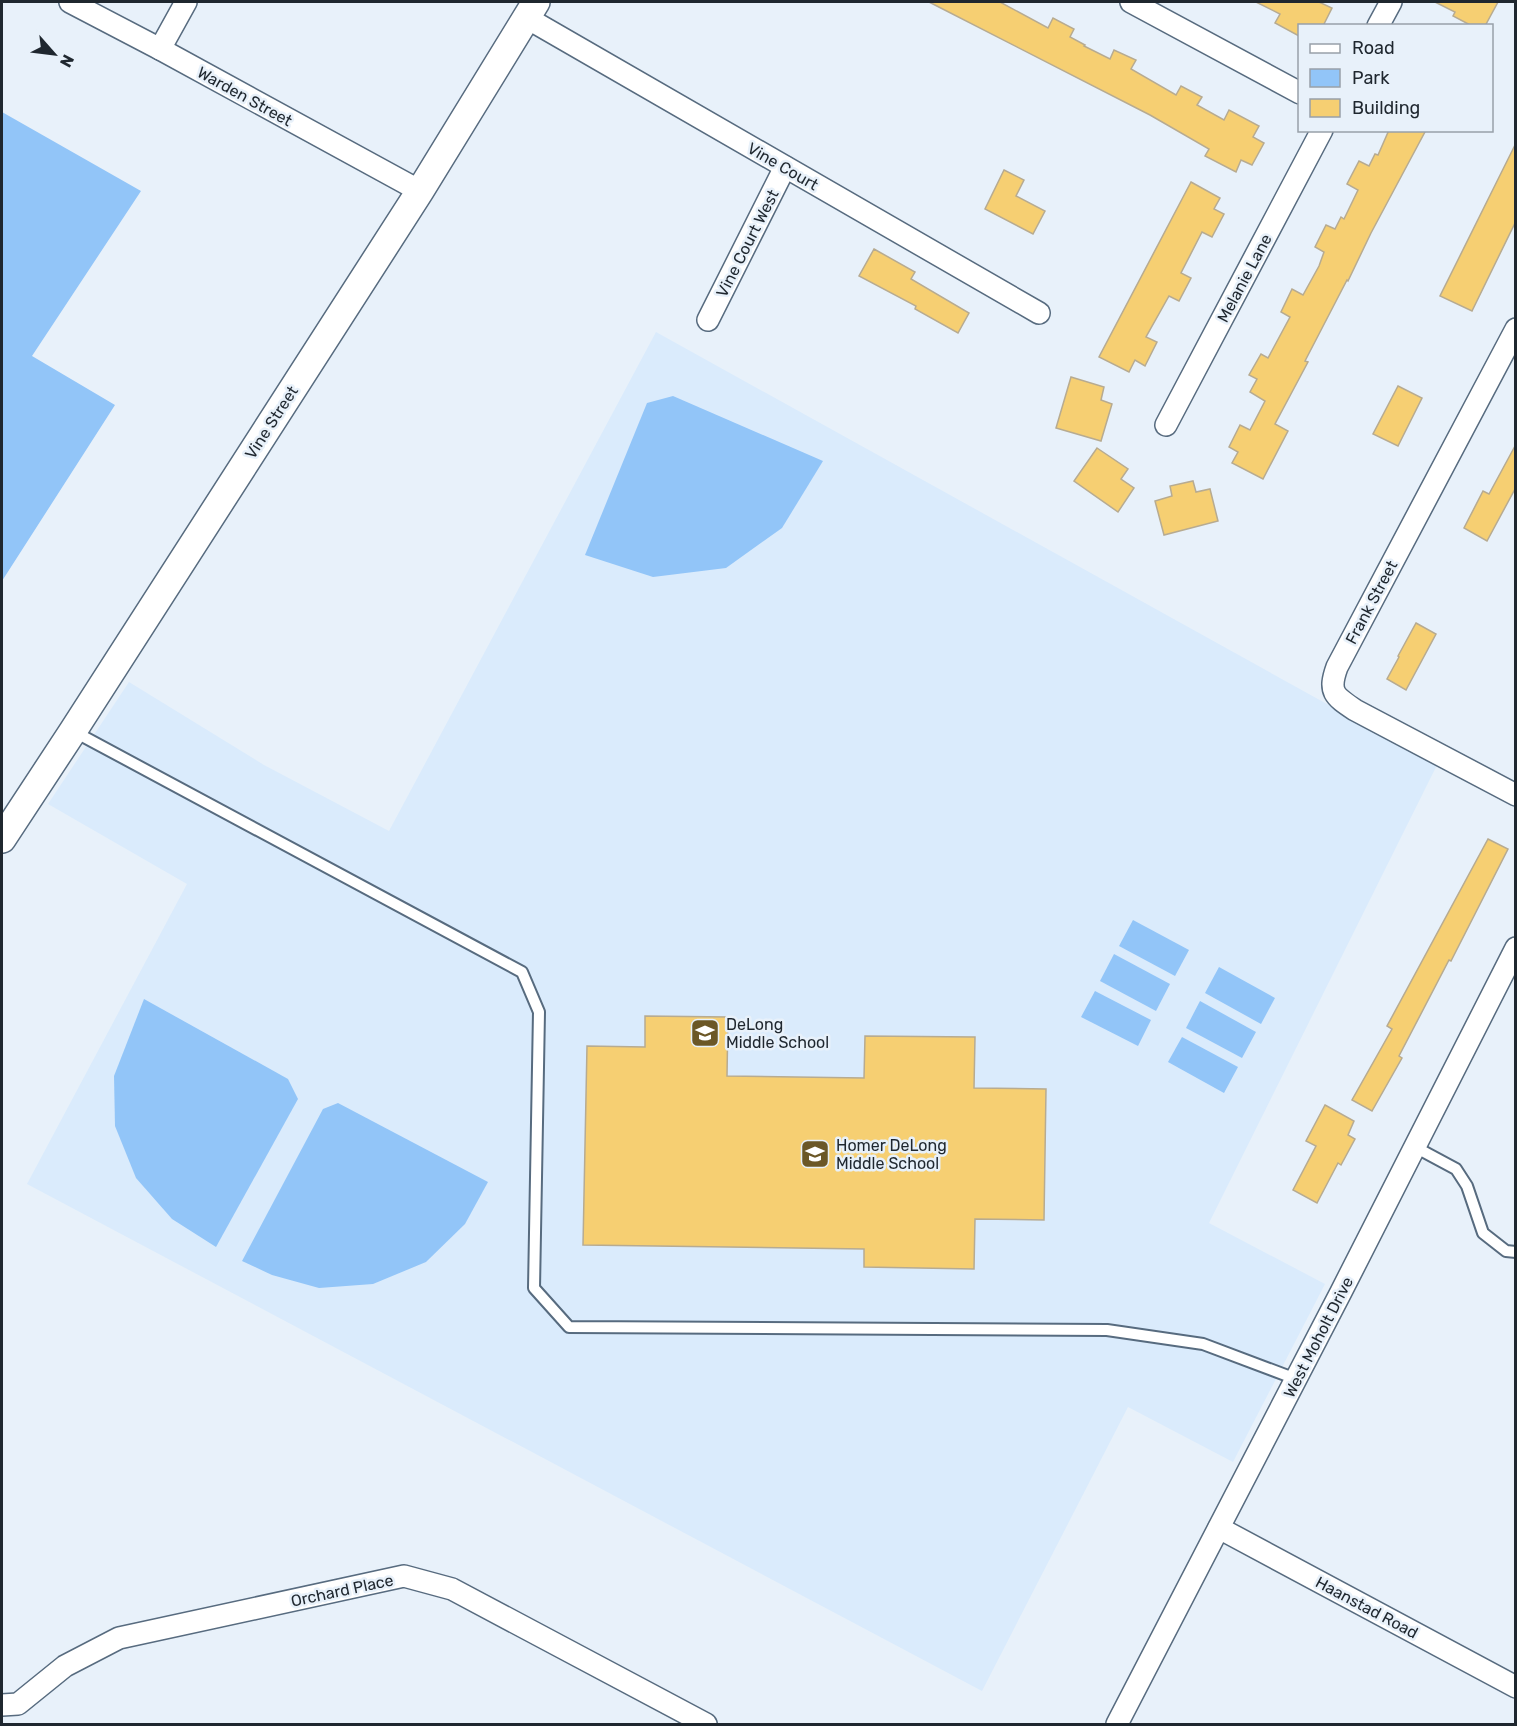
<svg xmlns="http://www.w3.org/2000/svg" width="1517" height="1726" font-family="Rubik,sans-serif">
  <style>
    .built { fill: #daebfc }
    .green { fill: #92c5f8 }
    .building { fill: #f6cf72; stroke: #b7ab91; stroke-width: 1.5 }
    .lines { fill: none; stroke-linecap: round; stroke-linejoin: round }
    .service-casing { stroke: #576b7f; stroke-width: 14 }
    .minor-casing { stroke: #576b7f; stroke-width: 24 }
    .tertiary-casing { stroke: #576b7f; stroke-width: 30 }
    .service { stroke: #fff; stroke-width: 10 }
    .minor { stroke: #fff; stroke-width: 21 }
    .tertiary { stroke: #fff; stroke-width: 27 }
    .labels { text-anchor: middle; stroke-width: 5; stroke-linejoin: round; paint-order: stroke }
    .street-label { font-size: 16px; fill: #1f272f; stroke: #e8f1fa }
    .poi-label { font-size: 16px; fill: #1f272f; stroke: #e8f1fa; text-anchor: start }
  </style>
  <rect width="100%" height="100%" fill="#e8f1fa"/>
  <polygon class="built" points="656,332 1437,765 1209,1223 1325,1284 1233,1462 1128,1407 982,1691 27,1184 187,884 48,804 129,682 264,765 389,831"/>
  <g class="green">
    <polygon points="2,112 141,191 32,356 115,405 2,581"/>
    <polygon points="673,396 823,461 782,528 726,568 653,577 585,555 647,403"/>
    <polygon points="1133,920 1189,950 1175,976 1119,946"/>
    <polygon points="1114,954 1170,984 1156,1011 1100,981"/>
    <polygon points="1219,967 1275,998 1261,1024 1205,993"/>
    <polygon points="1095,991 1151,1020 1138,1046 1081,1017"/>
    <polygon points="144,999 288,1079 298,1099 216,1247 172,1219 136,1178 115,1126 114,1076"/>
    <polygon points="1200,1001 1256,1032 1242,1058 1186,1028"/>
    <polygon points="1182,1037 1238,1067 1224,1093 1168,1062"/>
    <polygon points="338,1103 488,1182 465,1224 426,1262 373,1284 319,1288 272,1275 242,1261 323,1109"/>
  </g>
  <g class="building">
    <polygon points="929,2 1000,2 1048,28 1053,18 1074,29 1070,37 1085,45 1084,46 1110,59 1114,50 1136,60 1131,69 1176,95 1181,86 1202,97 1197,105 1224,120 1229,110 1259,126 1253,137 1264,143 1252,165 1241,160 1236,172 1205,156 1209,149 1150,115"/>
    <polygon points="1256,2 1319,2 1332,8 1323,26 1299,26 1299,36 1275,23 1280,14"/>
    <polygon points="1435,2 1498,2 1485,26 1472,26 1453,16 1455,12"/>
    <polygon points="1389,130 1426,130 1371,233 1348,281 1347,280 1305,361 1308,362 1275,424 1288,431 1263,479 1232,463 1238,452 1229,447 1240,425 1250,430 1265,401 1250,392 1257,379 1249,375 1261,354 1268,358 1290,317 1281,312 1292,289 1303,295 1319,266 1324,252 1315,247 1326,225 1335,229 1341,217 1344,219 1358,190 1347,184 1359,161 1369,166 1375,154 1378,155"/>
    <polygon points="1515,145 1515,223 1472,311 1440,296"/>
    <polygon points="1004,170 1024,180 1016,196 1045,211 1033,234 985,209"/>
    <polygon points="1191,182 1220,198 1214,209 1224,214 1212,237 1202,232 1181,273 1191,278 1179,301 1169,296 1146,337 1157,342 1145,366 1135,360 1129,372 1099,357"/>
    <polygon points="874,249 915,272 911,279 969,313 958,333 915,309 916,306 859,276"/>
    <polygon points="1071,377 1104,387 1101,400 1112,404 1101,441 1056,428"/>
    <polygon points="1398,386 1422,398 1398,446 1373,434"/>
    <polygon points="1515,446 1515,489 1487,541 1464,528 1483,491 1489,494"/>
    <polygon points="1097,448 1128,469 1121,479 1134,488 1118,512 1074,481"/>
    <polygon points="1193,481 1196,492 1210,489 1218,521 1164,535 1155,501 1172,496 1170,486"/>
    <polygon points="1416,623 1436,634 1406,690 1387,679 1399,657 1398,656"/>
    <polygon points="1488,839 1508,849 1451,961 1449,960 1399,1056 1402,1058 1372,1111 1352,1100 1392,1029 1387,1026"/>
    <polygon points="645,1016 728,1017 727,1076 864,1078 865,1036 975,1037 974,1088 1046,1089 1044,1220 975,1219 974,1269 864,1267 864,1249 583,1245 587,1046 645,1047"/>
    <polygon points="1325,1105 1354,1121 1348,1135 1355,1139 1341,1165 1338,1163 1317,1203 1293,1190 1316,1146 1306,1141"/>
  </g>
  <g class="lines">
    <g class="service-casing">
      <g id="service">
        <polyline points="73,731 522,972 539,1012 534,1288 569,1327 1107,1330 1203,1344 1296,1379"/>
        <polyline points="1415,1147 1456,1169 1467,1186 1483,1233 1506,1251 1516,1252"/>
      </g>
    </g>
    <g class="minor-casing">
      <g id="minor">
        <polyline points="70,2 160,49 420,191"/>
        <polyline points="1131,2 1300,93"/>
        <polyline points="527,18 1039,313"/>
        <polyline points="1378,26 1391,2"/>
        <polyline points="160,49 186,2"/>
        <polyline points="708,320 785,167"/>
        <path d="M1516 329 1337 667C1328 692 1334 696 1355 710L1516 795"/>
        <polyline points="1166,425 1322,130"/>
        <polyline points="1219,1528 1516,1687"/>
        <polyline points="2,1705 18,1704 65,1666 119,1638 404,1576 452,1589 706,1724"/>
        <polyline points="1117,1724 1341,1292 1516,948"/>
      </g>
    </g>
    <g class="tertiary-casing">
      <polyline id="tertiary" points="2,839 73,731 420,191 536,2"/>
    </g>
    <use href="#service" class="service"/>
    <use href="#minor" class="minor"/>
    <use href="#tertiary" class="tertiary"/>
  </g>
  <defs>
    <g id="school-square" transform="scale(1.5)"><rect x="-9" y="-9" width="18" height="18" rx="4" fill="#6b5726" stroke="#e8f1fa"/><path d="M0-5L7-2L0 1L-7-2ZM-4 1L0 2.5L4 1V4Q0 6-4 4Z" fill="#fff"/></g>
  </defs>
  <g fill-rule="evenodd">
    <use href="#school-square" x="705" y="1033"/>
    <use href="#school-square" x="815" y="1154"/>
  </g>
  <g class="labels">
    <g class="street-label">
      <text transform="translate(245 96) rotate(29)" y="6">Warden Street</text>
      <text transform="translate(783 166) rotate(30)" y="6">Vine Court</text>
      <text transform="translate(747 243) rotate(-63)" y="6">Vine Court West</text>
      <text transform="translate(1244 278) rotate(-62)" y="6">Melanie Lane</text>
      <text transform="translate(271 422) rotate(-57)" y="6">Vine Street</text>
      <text transform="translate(1371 602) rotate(-62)" y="6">Frank Street</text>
      <text transform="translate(1318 1337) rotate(-63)" y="6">West Moholt Drive</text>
      <text transform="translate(342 1590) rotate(-12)" y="6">Orchard Place</text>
      <text transform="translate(1367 1607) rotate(28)" y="6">Haanstad Road</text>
    </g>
    <g class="poi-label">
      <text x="726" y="1030">DeLong<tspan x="726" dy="18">Middle School</tspan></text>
      <text x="836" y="1151">Homer DeLong<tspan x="836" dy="18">Middle School</tspan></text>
    </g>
  </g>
  <rect width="1517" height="1726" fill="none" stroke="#1f272f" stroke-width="6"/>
  <rect x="1298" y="24" width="195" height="108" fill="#e8f1fa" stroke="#98a0a9" stroke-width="1.5"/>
  <rect x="1310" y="44" width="30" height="9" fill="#ffffff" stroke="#98a0a9" stroke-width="1.5"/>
  <text x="1352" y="54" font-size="18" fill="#1f272f">Road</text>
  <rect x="1310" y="69" width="30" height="18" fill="#92c5f8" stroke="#98a0a9" stroke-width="1.5"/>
  <text x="1352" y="84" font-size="18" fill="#1f272f">Park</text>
  <rect x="1310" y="99" width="30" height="18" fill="#f6cf72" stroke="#98a0a9" stroke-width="1.5"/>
  <text x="1352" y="114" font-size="18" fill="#1f272f">Building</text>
  <g transform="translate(54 54) rotate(118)" stroke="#e8f1fa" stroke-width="4.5" paint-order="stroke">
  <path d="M0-4.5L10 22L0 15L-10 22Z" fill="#1f272f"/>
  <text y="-9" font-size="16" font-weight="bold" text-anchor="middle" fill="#1f272f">N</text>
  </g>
</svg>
